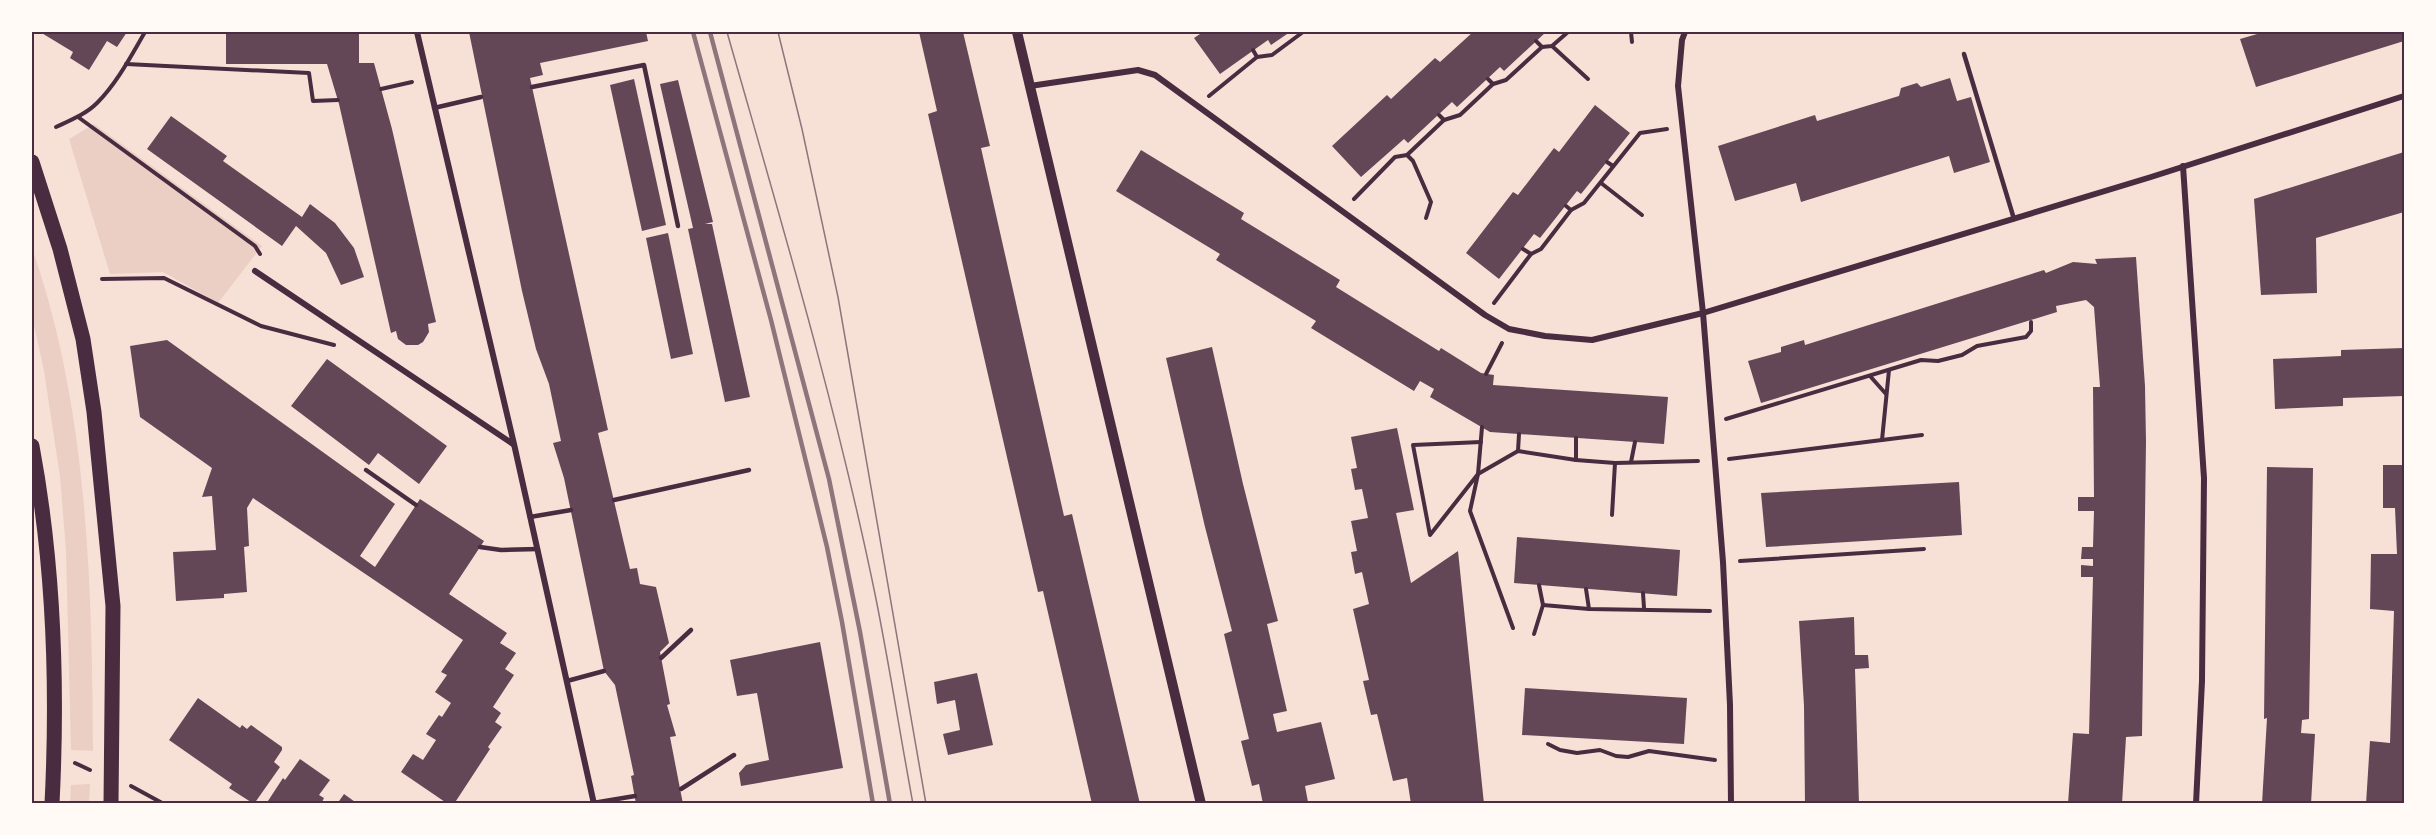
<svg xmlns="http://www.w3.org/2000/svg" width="2436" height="835" font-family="Poppins,sans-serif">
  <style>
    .green { fill: #ebcfc5 }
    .building { fill: #644757 }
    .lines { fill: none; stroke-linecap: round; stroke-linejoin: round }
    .path { stroke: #4a2c40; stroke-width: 4 }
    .service { stroke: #4a2c40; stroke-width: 4.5 }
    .minor { stroke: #4a2c40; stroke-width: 6 }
    .tertiary { stroke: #4a2c40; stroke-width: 10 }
    .primary { stroke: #4a2c40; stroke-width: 15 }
    .tram { stroke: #8f747c; stroke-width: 1.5 }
    .rail { stroke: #8f747c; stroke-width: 4.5 }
    .neatline { fill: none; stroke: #4a2c40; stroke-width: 2 }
  </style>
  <rect width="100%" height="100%" fill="#f7e1d7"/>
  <g class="green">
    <polygon points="94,124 262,246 218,303 163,272 110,274 69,139"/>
    <path d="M32 248C88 409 92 582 93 751L71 750 66 551 60 477 44 371 32 316Z"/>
    <polygon points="90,784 89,803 70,803 71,785"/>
  </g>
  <g class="building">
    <polygon points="40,32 127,32 117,47 107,41 89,70 70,58 73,52"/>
    <polygon points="226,32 359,32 359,63 374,63 392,129 436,322 428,324 429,332 423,342 418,345 406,345 398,339 396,331 391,333 339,104 327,64 226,64"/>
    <polygon points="469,32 646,32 648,41 540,63 543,75 530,78 608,430 598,433 630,569 637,568 640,584 656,587 669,643 660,652 670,704 667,705 676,736 670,737 683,804 636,804 631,776 634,775 615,685 604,671 564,478 553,443 561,441 549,384 536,349 522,291"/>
    <polygon points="919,32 963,32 990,146 981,148 1064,516 1072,514 1140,804 1092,804 1043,591 1038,592 928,114 937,111"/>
    <polygon points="1203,32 1290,32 1271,45 1268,40 1220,74 1194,38"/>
    <polygon points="1473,32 1546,32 1504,71 1500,67 1457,107 1452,102 1408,143 1404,139 1361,177 1332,146 1387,95 1391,99 1435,58 1440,62"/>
    <polygon points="2264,32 2404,32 2404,41 2256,87 2240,39"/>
    <polygon points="1950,78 1957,101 1971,97 1990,162 1954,173 1949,156 1801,202 1796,183 1735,201 1718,146 1815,115 1817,121 1899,96 1901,88 1917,83 1921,87"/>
    <polygon points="634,79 666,225 642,231 610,85"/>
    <polygon points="678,80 713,222 705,224 712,224 750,397 725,402 688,229 693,228 660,84"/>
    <polygon points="1595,105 1630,133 1581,194 1577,191 1540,238 1534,234 1499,279 1466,253 1513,192 1518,195 1554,148 1559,152"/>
    <polygon points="171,116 227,156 223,161 302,217 310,204 335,223 354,248 364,277 341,285 326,253 296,226 282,246 147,149"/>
    <polygon points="1141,150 1244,213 1241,219 1340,280 1336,287 1439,351 1441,348 1481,373 1494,375 1493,385 1668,397 1664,444 1490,432 1430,397 1434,389 1420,381 1414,391 1311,328 1316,321 1216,260 1220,254 1116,191"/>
    <polygon points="2404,152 2404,212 2316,238 2317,293 2261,295 2254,199"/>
    <polygon points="668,233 693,354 671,359 646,238"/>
    <polygon points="2136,257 2145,386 2146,442 2142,736 2126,737 2122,804 2068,804 2073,733 2089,734 2093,577 2081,577 2081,565 2093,566 2093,559 2081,559 2082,547 2093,547 2094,511 2078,511 2078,497 2094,497 2093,387 2100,387 2094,307 2086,300 2056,306 2057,312 1761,403 1748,361 1781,352 1781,347 1804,340 1805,345 2044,270 2046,273 2073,262 2097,264 2095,259"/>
    <polygon points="167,340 395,504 360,556 375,567 420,499 484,541 449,594 507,633 500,643 516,653 505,669 514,675 493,707 501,713 495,722 502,727 488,747 490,749 454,804 448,804 401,772 413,754 423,760 436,740 426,734 439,715 442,717 451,703 435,692 447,675 441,672 463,640 253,498 247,508 249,546 244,547 247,592 224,594 224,598 176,601 173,552 216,550 212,496 202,497 212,468 140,417 130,346"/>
    <polygon points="1212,347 1243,484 1278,621 1267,624 1287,711 1273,714 1277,732 1321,722 1335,779 1305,786 1308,802 1313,801 1314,804 1263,804 1259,784 1252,786 1241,741 1249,739 1224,634 1232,631 1205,527 1166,358"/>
    <polygon points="2404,348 2404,396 2343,398 2343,406 2275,409 2273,359 2341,356 2341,350"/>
    <polygon points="327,359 447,446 419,484 378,453 369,465 291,406"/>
    <polygon points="1397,428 1414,510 1396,513 1411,583 1458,551 1484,804 1411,804 1407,778 1393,781 1377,714 1371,715 1363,681 1369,680 1353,609 1369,604 1362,572 1355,574 1351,552 1357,551 1351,521 1368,518 1362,489 1355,490 1351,469 1357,468 1351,437"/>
    <polygon points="2383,465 2404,465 2404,804 2366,804 2370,741 2390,743 2394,611 2370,609 2371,554 2397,554 2395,508 2383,508"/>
    <polygon points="2267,467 2313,468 2309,719 2302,720 2301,733 2315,734 2311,804 2262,804 2267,718 2264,719"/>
    <polygon points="1959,482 1962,535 1766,547 1761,493"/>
    <polygon points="1517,537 1680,550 1677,596 1514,583"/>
    <polygon points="1854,617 1855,655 1868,655 1869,668 1855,669 1859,804 1805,804 1804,706 1799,621"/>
    <polygon points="820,642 843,768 741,786 739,773 746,765 769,760 757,693 737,696 730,660"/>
    <polygon points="977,673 993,745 948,755 943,734 960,730 955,700 937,704 934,682"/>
    <polygon points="1525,688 1687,698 1684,744 1522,735"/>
    <polygon points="198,698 240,728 242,725 247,729 251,725 282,747 282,750 274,762 280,767 254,804 229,788 232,784 169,740"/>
    <polygon points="300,759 330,780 319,795 324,798 321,804 266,804 283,778 285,780"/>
    <polygon points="344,794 358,804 337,804"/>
  </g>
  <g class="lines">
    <g class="path">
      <polyline points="1631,32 1632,42"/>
      <polyline points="1536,41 1542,47"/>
      <polyline points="1552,46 1588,79"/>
      <polyline points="1253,50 1257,57"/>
      <polyline points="126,64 309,73 313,101 338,100"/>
      <polyline points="1488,79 1493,84"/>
      <polyline points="381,89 412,82"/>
      <polyline points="1209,96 1257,57 1272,55 1303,32"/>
      <polyline points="1439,115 1444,120"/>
      <polyline points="78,117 255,246 260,254"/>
      <path d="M56 127C71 120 86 114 97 103 117 83 131 56 145 32"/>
      <polyline points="1407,155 1413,161 1431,202 1426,218"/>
      <polyline points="1607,162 1613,166"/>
      <polyline points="1601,183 1642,215"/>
      <polyline points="1354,199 1395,157 1407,155 1444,120 1460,115 1493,84 1506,80 1542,47 1552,46 1568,32"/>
      <polyline points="1566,206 1571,210"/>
      <polyline points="1523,249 1531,254"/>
      <polyline points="102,279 164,278 261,326 334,345"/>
      <polyline points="1494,303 1531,254 1541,249 1571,210 1584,203 1640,133 1667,129"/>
      <polyline points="1486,374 1502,343"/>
      <polyline points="1870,376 1886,394"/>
      <polyline points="1726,419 1921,360 1938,361 1962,355 1977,346 2026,337 2031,331 2031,322"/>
      <polyline points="1482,427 1478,474 1470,511 1513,628"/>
      <polyline points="1882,440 1922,435"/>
      <polyline points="1481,442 1413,445 1430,535 1478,474 1518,451 1576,460 1615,463 1698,461"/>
      <polyline points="1518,451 1519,434"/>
      <polyline points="1729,459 1882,440 1889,370"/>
      <polyline points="1576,460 1576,438"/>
      <polyline points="1631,462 1635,442"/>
      <polyline points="1612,515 1615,463"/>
      <polyline points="1740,561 1924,549"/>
      <polyline points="1586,589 1589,609"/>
      <polyline points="1643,593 1644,608"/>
      <polyline points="1543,605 1589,609 1710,611"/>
      <polyline points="1534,634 1543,605 1539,585"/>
      <polyline points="1548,744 1560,750 1577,753 1600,750 1616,756 1628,757 1649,751 1715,760"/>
      <polyline points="75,763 90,770"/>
      <polyline points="131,786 164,804"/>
    </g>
    <g class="service">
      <polyline points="1964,54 2014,219"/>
      <polyline points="532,87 644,65 678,226"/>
      <polyline points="434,108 481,97"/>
      <polyline points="366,470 416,505"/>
      <polyline points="614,500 749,470"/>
      <polyline points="530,517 571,510"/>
      <polyline points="480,547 501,550 538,549"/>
      <polyline points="661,658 691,630"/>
      <polyline points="567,681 604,671"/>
      <polyline points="681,789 734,755"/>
      <polyline points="593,803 635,796"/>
    </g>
    <g class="minor">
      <polyline points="417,32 514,444 594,804"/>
      <polyline points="1685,32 1682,40 1678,86 1703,313 1723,562 1730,705 1731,804"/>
      <polyline points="1030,86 1138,70 1155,75 1485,315 1509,329 1545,336 1592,340 1703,313 2151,177 2404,96"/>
      <polyline points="2183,166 2204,478 2202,681 2196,804"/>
      <polyline points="255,271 513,444"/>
    </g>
    <polyline class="tertiary" points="1017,32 1201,804"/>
    <g class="primary">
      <polyline points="32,162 60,249 83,339 94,412 113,606 111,804"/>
      <path d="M32 446C54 564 58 684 52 804"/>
    </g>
    <g class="tram">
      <path d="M727 32C780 218 836 404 875 594 889 663 900 734 913 804"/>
      <polyline points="778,32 802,129 838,297 926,804"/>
    </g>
    <g class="rail">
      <polyline points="693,32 771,320 827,547 842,622 873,804"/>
      <polyline points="710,32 829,479 860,632 890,804"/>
    </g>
  </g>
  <rect width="2436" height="835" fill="none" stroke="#fffaf5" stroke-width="66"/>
  <rect x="33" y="33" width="2370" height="769" class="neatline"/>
</svg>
